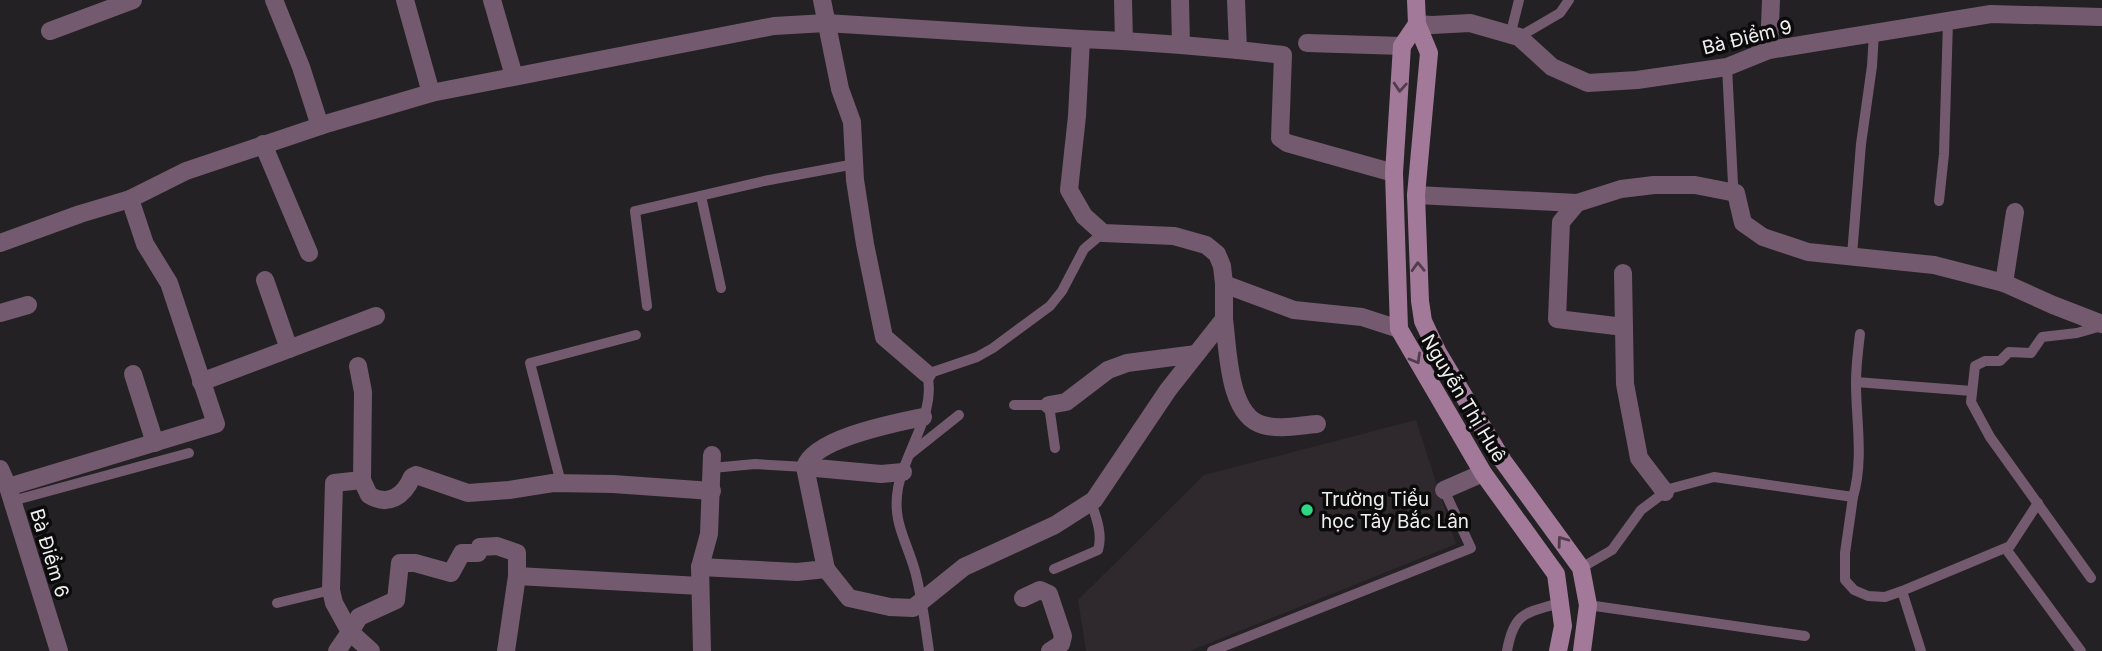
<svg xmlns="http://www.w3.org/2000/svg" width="2102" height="651" font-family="Inter,sans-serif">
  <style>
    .built { fill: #2f282d }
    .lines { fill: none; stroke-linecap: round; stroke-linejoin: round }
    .lane { stroke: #745a6e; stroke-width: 10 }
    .street { stroke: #745a6e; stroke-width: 18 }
    .secondary { stroke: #a37999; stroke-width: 18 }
    .oneway { stroke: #503c4b }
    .poi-dot { fill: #2ed883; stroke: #0c0b0c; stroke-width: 2.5 }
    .labels { text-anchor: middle; stroke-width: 7; stroke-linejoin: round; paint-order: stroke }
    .street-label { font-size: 19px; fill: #f0eff0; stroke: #0c0b0c }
    .poi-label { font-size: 19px; fill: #f0eff0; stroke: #0c0b0c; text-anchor: start }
  </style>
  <rect width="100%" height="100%" fill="#232123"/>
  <polygon class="built" points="1416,420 1456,544 1190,651 1086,651 1078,600 1204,475"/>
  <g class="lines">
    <g class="lane">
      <polyline points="1510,36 1519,0"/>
      <polyline points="1519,37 1560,13 1569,0"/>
      <polyline points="1727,67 1733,184 1736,193"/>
      <polyline points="701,196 721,288"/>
      <polyline points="1939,201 1944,154 1948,21"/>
      <polyline points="1852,255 1861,144 1872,66 1874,33"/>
      <polyline points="647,306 635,211 764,181 855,164"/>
      <polyline points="1856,382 1972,391"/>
      <polyline points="1014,405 1049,405 1055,448"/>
      <polyline points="910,454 959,415"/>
      <polyline points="712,468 755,464 805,467"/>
      <polyline points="561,483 530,363 636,335"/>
      <polyline points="1853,497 1845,553 1845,580 1854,590 1868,596 1885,597 1902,591 2010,546 2038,503"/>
      <polyline points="12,501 189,453"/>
      <polyline points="2006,549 2081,651"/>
      <path d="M1581 568 1612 550 1641 510 1669 489 1714 477 1853 497C1864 460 1856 420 1856 383 1856 366 1858 350 1860 334"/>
      <path d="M1054 569 1098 550C1103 534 1096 517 1091 502"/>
      <polyline points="2091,578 1990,437 1971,402 1975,366 1985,361 2000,361 2009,352 2031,353 2042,337 2077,333 2101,326"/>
      <polyline points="1902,591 1921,651"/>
      <polyline points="277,603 331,590"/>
      <polyline points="1588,605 1805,636"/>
      <path d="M929 651C925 624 922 597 915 571 906 539 892 522 898 488 905 451 937 412 927 374L977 357 993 348 1050 306 1062 291 1084 249 1103 233"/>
      <polyline points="1212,651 1471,548 1444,490"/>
      <path d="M1507 651C1514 612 1525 613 1560 603"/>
    </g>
    <g class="street">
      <polyline points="274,0 301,67 320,126"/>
      <polyline points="405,0 431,93"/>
      <polyline points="492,0 514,76"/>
      <polyline points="822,0 840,89 852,122 855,180 865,244 884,337 927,374"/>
      <polyline points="1236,0 1238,50 1283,55 1280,138 1287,143 1394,173"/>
      <polyline points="1417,24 1432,25 1470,23 1519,37 1552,67 1588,83 1637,80 1727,67 1769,50 1991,14 2102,17"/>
      <polyline points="50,31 133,0"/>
      <polyline points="1124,41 1181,45 1180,0"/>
      <polyline points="1307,43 1402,46"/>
      <polyline points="1181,45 1238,50"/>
      <polyline points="1769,50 1771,0"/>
      <polyline points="263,144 309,253"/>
      <polyline points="1416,195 1577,203"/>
      <polyline points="0,243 80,214 130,199 186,171 329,123 431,93 774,26 826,23 1081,39"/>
      <polyline points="1623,273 1625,384 1639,458 1665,492"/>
      <polyline points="265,280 289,349"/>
      <polyline points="2004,283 2015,212"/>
      <polyline points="1224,284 1294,310 1362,317 1399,329"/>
      <polyline points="0,313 28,305"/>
      <path d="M1224 319C1228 349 1228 416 1263 425 1280 430 1300 425 1317 424"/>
      <polyline points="1624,327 1557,319 1561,222 1577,203 1621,189 1654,185 1695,185 1736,193 1743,223 1763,237 1808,252 1934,265 2004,283 2053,305 2102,324"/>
      <polyline points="133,374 155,443"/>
      <polyline points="201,382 376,316"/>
      <polyline points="1049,405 1066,402 1108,370 1127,363 1196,354"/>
      <polyline points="805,467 881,474 903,472"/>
      <polyline points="0,469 8,487 59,651"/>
      <path d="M362 480 369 495C388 507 404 496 412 477L416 475 468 493 509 490 553 483 613 484 712 491"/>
      <polyline points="8,487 216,424 169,283 145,244 130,199"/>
      <polyline points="1444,490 1483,473"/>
      <path d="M700 567 797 572 826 569 805 467C814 438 895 423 923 417"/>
      <polyline points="826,569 849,598 890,607 913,608 964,567 1055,525 1094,500 1168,390 1224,319 1224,284 1222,266 1217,254 1206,245 1174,236 1103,233 1084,216 1069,190 1077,116 1081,39 1124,41 1123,0"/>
      <polyline points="517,576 700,586"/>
      <polyline points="1023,598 1040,590 1049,594 1063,636 1061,644 1050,651"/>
      <polyline points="337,651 350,632 334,603 331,590 334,483 362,480 363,392 358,366"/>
      <polyline points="371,651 350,632 359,617 396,600 400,563 415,563 451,573 462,553 478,553 480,547 497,546 517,553 517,576 506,651"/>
      <polyline points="702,651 700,567 709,534 712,455"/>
    </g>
    <g class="secondary">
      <polyline points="1416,0 1417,24 1429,53 1416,195 1420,301 1423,321 1438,353 1503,461 1581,568 1588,605 1582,651"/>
      <polyline points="1417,24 1402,46 1394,173 1399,329 1483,473 1556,574 1563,626 1558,651"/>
    </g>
  </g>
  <defs><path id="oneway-chevron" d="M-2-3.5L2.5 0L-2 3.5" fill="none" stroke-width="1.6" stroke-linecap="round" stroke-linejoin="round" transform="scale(1.75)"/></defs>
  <g class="oneway">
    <use href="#oneway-chevron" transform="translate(1400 87) rotate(94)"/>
    <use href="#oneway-chevron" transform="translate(1418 267) rotate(-92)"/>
    <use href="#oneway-chevron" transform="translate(1416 359) rotate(60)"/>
    <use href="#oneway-chevron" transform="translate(1562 541) rotate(-126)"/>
  </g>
  <circle class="poi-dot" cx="1307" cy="510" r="7"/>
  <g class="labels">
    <g class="street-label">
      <text transform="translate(1747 37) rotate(-14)" y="7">Bà Điểm 9</text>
      <text transform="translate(1464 398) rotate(59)" y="7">Nguyễn Thị Huê</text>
      <text transform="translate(50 553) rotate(73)" y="7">Bà Điểm 6</text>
    </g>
    <g class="poi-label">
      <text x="1321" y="506">Trường Tiểu<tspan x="1321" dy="22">học Tây Bắc Lân</tspan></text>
    </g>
  </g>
</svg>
